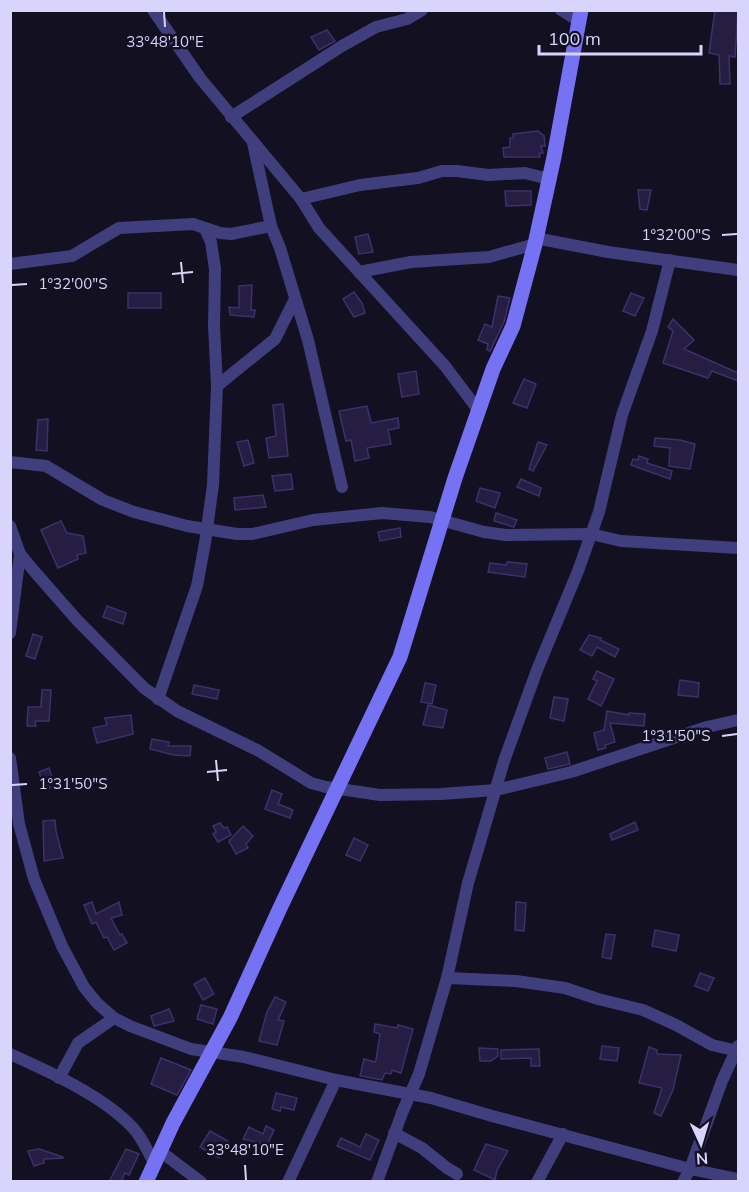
<svg xmlns="http://www.w3.org/2000/svg" width="749" height="1192" font-family="Mulish,sans-serif">
  <style>
    .building { fill: #251d42; stroke: #3d316c; stroke-width: 1.5 }
    .lines { fill: none; stroke-linecap: round; stroke-linejoin: round }
    .street { stroke: #413e7e; stroke-width: 12 }
    .secondary { stroke: #7672f4; stroke-width: 15 }
    .ticks { fill: none; stroke: #d9d4fc; stroke-width: 2 }
    .ticks-label { font-size: 15px; text-anchor: middle; fill: #d9d4fc; stroke: #131022; stroke-width: 5; stroke-linejoin: round; paint-order: stroke }
  </style>
  <rect width="100%" height="100%" fill="#131022"/>
  <g class="building">
    <polygon points="715,10 738,10 735,57 729,56 730,84 720,84 719,55 709,53"/>
    <polygon points="327,30 335,41 319,50 311,37"/>
    <polygon points="538,131 544,136 545,146 541,146 543,153 539,153 540,157 504,157 503,148 510,147 510,138 513,138 513,134"/>
    <polygon points="638,190 651,190 647,210 640,209"/>
    <polygon points="505,191 531,191 531,205 506,206"/>
    <polygon points="368,234 373,252 359,254 355,237"/>
    <polygon points="252,285 251,310 255,310 254,317 230,315 229,307 239,308 239,286"/>
    <polygon points="354,292 362,303 365,313 354,317 343,299"/>
    <rect x="128" y="293" width="33" height="15"/>
    <polygon points="631,293 644,298 635,316 623,311"/>
    <polygon points="498,296 510,298 504,322 490,351 487,350 488,344 478,340 485,324 492,327"/>
    <polygon points="673,319 694,340 684,349 738,373 738,381 712,371 708,378 663,363 673,331 668,327"/>
    <polygon points="416,371 419,394 402,397 398,374"/>
    <polygon points="524,379 536,384 527,408 513,403"/>
    <polygon points="283,404 288,456 269,458 266,438 276,436 273,405"/>
    <polygon points="367,406 371,423 398,418 399,428 388,430 391,444 367,448 369,458 355,461 351,440 346,441 339,411"/>
    <polygon points="48,419 47,451 36,450 38,420"/>
    <polygon points="655,438 680,440 695,444 690,469 669,466 670,448 654,446"/>
    <polygon points="248,440 254,463 244,466 237,442"/>
    <polygon points="538,442 547,445 533,471 529,469"/>
    <polygon points="639,456 648,459 647,463 672,471 670,479 631,465 633,459 638,460"/>
    <polygon points="291,474 293,489 275,491 272,476"/>
    <polygon points="521,479 541,488 539,496 517,487"/>
    <polygon points="480,488 500,493 495,508 476,501"/>
    <polygon points="263,495 266,507 235,510 234,498"/>
    <polygon points="496,513 517,520 514,527 494,521"/>
    <polygon points="61,521 67,533 83,536 86,553 77,555 78,559 58,568 41,530"/>
    <polygon points="400,528 401,537 380,541 378,532"/>
    <polygon points="507,562 527,564 525,577 488,572 490,563 506,565"/>
    <polygon points="107,606 126,613 123,624 103,617"/>
    <polygon points="33,634 42,637 35,659 26,656"/>
    <polygon points="589,635 601,638 600,640 619,649 615,657 597,647 592,656 580,650"/>
    <polygon points="597,671 614,679 601,706 588,699 597,681 593,679"/>
    <polygon points="680,680 699,683 698,697 678,695"/>
    <polygon points="425,683 436,685 432,704 421,702"/>
    <polygon points="194,685 219,690 217,699 192,694"/>
    <polygon points="42,690 51,690 49,721 35,721 36,726 27,726 28,707 41,707"/>
    <polygon points="554,697 568,699 564,721 550,718"/>
    <polygon points="428,705 447,710 443,728 423,725"/>
    <polygon points="607,711 629,715 629,713 645,714 644,726 610,723 615,742 605,745 606,748 598,750 594,733 604,730"/>
    <polygon points="131,715 133,734 97,743 93,728 107,725 105,718"/>
    <polygon points="152,739 169,742 168,746 191,746 190,756 174,755 150,749"/>
    <polygon points="567,752 570,764 548,769 545,758"/>
    <polygon points="49,768 55,786 45,790 39,772"/>
    <polygon points="272,790 282,794 278,804 293,810 290,818 265,809"/>
    <polygon points="55,820 56,831 63,858 44,861 43,821"/>
    <polygon points="635,822 638,830 612,840 610,834"/>
    <polygon points="220,823 224,828 227,827 231,835 218,842 213,834 216,832 213,826"/>
    <polygon points="243,826 253,836 246,844 248,848 236,854 229,841"/>
    <polygon points="354,838 368,845 360,861 346,855"/>
    <polygon points="92,902 96,914 119,902 122,915 111,918 120,935 122,934 127,943 114,950 107,937 104,938 96,922 92,924 84,905"/>
    <polygon points="516,902 526,903 524,931 515,930"/>
    <polygon points="655,930 679,935 676,951 652,946"/>
    <polygon points="606,934 615,935 611,959 602,957"/>
    <polygon points="700,973 714,978 708,991 695,986"/>
    <polygon points="205,978 214,994 203,1000 194,984"/>
    <polygon points="275,997 286,1002 278,1020 284,1021 277,1045 259,1041 267,1012"/>
    <polygon points="201,1005 217,1009 213,1024 197,1019"/>
    <polygon points="169,1009 174,1021 154,1026 151,1016"/>
    <polygon points="375,1024 397,1028 398,1025 413,1029 401,1073 392,1070 391,1074 385,1073 382,1080 360,1076 364,1059 375,1062 376,1060 380,1034 374,1032"/>
    <polygon points="602,1046 619,1048 617,1061 600,1059"/>
    <polygon points="649,1047 657,1050 657,1054 681,1055 673,1090 661,1116 654,1113 662,1088 639,1083"/>
    <polygon points="479,1048 498,1049 498,1056 491,1061 480,1061"/>
    <polygon points="539,1049 540,1066 531,1066 531,1058 501,1059 501,1050"/>
    <polygon points="161,1058 191,1070 177,1095 151,1084"/>
    <polygon points="276,1093 297,1098 294,1110 281,1107 280,1111 272,1109"/>
    <polygon points="266,1126 274,1130 267,1145 243,1139 249,1127 263,1134"/>
    <polygon points="210,1131 228,1141 219,1158 200,1147"/>
    <polygon points="366,1134 379,1140 370,1160 337,1146 341,1138 360,1147"/>
    <polygon points="486,1144 508,1151 497,1170 495,1180 474,1170"/>
    <polygon points="39,1149 63,1157 63,1158 44,1159 44,1163 34,1166 28,1151"/>
    <polygon points="126,1149 139,1154 129,1175 125,1173 121,1182 109,1182"/>
  </g>
  <g class="lines">
    <g class="street">
      <polyline points="153,10 200,78 301,199 319,228 445,366 479,411"/>
      <polyline points="561,10 579,21"/>
      <polyline points="231,117 342,46 376,27 407,19 422,10"/>
      <polyline points="253,143 271,226 280,248 308,340 342,487"/>
      <polyline points="301,199 360,185 418,178 442,171 457,171 488,175 525,173 549,179"/>
      <polyline points="535,238 608,252 738,270"/>
      <polyline points="10,264 72,256 119,228 193,224 220,233 231,234 271,226"/>
      <polyline points="359,272 411,262 489,257 535,244"/>
      <polyline points="217,386 275,339 295,299"/>
      <polyline points="10,462 46,466 103,500 134,512 187,526 237,534 252,534 313,520 382,513 430,517 484,532 506,535 591,534 621,541 738,548"/>
      <polyline points="10,526 20,554 34,571 77,620 144,688 177,711 259,751 311,783 326,787 380,795 441,794 496,790 571,772 707,727 738,720"/>
      <polyline points="10,633 20,554"/>
      <polyline points="158,699 197,586 205,543 213,485 217,386 214,326 215,269 211,242 205,229"/>
      <polyline points="10,758 19,824 34,879 62,946 84,987 97,1003 114,1018 130,1026 191,1049 244,1057 336,1080 431,1098 492,1116 690,1169 738,1179"/>
      <polyline points="447,978 516,981 565,988 598,999 643,1010 676,1025 712,1045 738,1051"/>
      <path d="M10 1054C48 1071 105 1097 133 1128 142 1137 148 1152 154 1163"/>
      <polyline points="59,1078 78,1043 114,1018"/>
      <polyline points="394,1133 422,1148 447,1168 457,1174"/>
      <polyline points="160,1151 201,1182"/>
      <polyline points="288,1182 336,1080"/>
      <polyline points="377,1182 402,1113 419,1074 447,978 468,883 504,761 537,670 578,571 599,512 622,415 652,331 670,260"/>
      <polyline points="537,1182 563,1134"/>
      <polyline points="683,1182 690,1169 722,1081 738,1046"/>
    </g>
    <polyline class="secondary" points="146,1182 173,1123 230,1018 280,908 400,657 455,478 493,369 513,326 535,244 554,157 581,10"/>
  </g>
  <path class="ticks" d="M164 12 165 27M722 235 737 234M181 262 183 283M172 274 193 272M12 285 27 284M722 736 737 734M216 760 218 781M207 772 227 770M12 785 27 784M245 1165 246 1180"/>
  <g class="ticks-label">
    <text x="165" y="47">33°48'10"E</text>
    <text x="676" y="240">1°32'00"S</text>
    <text x="73" y="289">1°32'00"S</text>
    <text x="676" y="741">1°31'50"S</text>
    <text x="73" y="789">1°31'50"S</text>
    <text x="245" y="1155">33°48'10"E</text>
  </g>
  <rect width="749" height="1192" fill="none" stroke="#d9d4fc" stroke-width="24"/>
  <g transform="translate(701 1144) rotate(176)" stroke="#131022" stroke-width="4.5" paint-order="stroke">
  <path d="M0-4.5L10 22L0 15L-10 22Z" fill="#d9d4fc"/>
  <text y="-9" font-size="16" font-weight="bold" text-anchor="middle" fill="#d9d4fc">N</text>
  </g>
  <path d="M539 45v9h162v-9" fill="none" stroke="#d9d4fc" stroke-width="3"/>
  <text x="548" y="45" font-size="18" fill="#d9d4fc" stroke="#131022" stroke-width="4.5" paint-order="stroke">100 m</text>
</svg>
